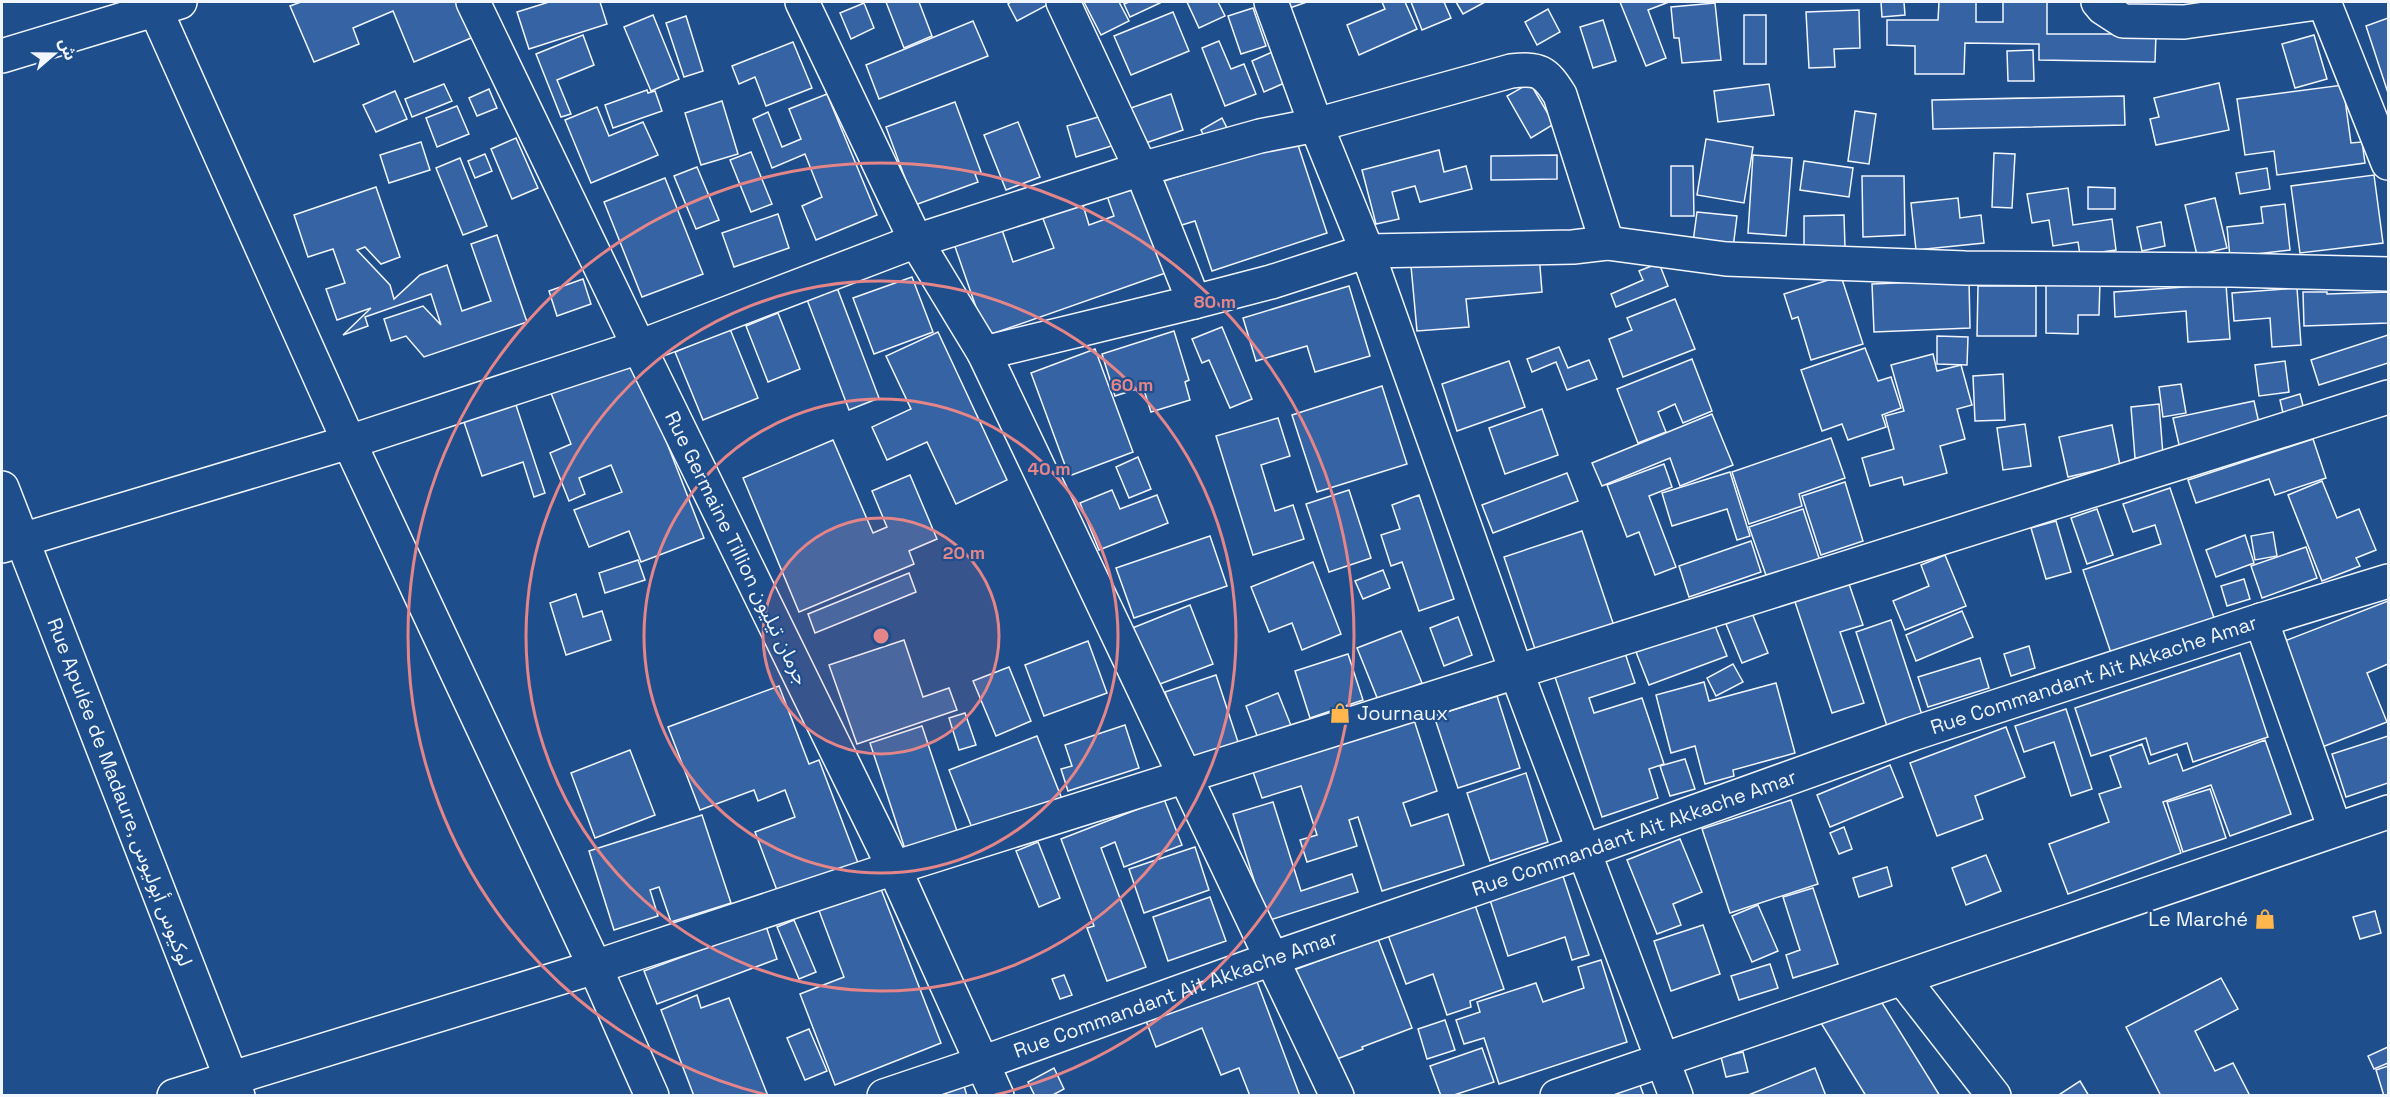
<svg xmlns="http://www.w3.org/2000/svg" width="2390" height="1097" font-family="'Space Grotesk','Noto Sans Arabic',sans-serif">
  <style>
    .building { fill: #3563a3; stroke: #f2f6ff; stroke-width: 1.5 }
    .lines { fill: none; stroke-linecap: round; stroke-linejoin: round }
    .street-casing { stroke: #f2f6ff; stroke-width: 36 }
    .street { stroke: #1f4e8c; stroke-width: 33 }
    .ring { fill: none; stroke: #e38589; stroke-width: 3 }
    .labels { text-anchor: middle; stroke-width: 4.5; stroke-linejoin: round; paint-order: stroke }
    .street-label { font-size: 20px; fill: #f2f6ff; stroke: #1f4e8c }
    .poi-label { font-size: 20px; fill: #f2f6ff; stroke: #1f4e8c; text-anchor: start }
    .centre { fill: #e38589; stroke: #1f4e8c; stroke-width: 3 }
    .ring-label { font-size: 18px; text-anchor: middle; font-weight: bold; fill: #e38589; stroke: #1f4e8c; stroke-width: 4.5; stroke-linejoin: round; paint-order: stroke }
  </style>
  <rect width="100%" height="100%" fill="#1f4e8c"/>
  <g class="building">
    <polygon points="301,2 456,2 471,38 414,62 393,11 353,28 359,44 314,62 290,6"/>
    <polygon points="549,2 600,2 607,24 529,49 517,12"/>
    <polygon points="886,2 919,2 932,36 904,48"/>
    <polygon points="1011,2 1048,2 1049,4 1017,21 1008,4"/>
    <polygon points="1084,2 1119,2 1129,21 1101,35"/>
    <polygon points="1129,2 1160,2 1160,3 1130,17 1124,4"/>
    <polygon points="1187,2 1218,2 1225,16 1199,28"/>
    <polygon points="1281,2 1307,2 1284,10"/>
    <polygon points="1382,2 1405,2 1417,29 1359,55 1347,25 1385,9"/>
    <polygon points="1411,2 1444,2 1451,18 1422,30"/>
    <polygon points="1456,2 1485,2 1463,14"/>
    <polygon points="1620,2 1669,2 1648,10 1666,58 1646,66"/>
    <polygon points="1881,2 1904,2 1905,15 1882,17"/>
    <polygon points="1939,2 1976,2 1976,22 2003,22 2003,2 2047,2 2047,34 2156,34 2155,62 2039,60 2039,44 1965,43 1964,74 1915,74 1915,46 1887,45 1887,20 1938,20"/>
    <polygon points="864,3 874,28 851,39 840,13"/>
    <polygon points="1715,3 1721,60 1682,63 1679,38 1674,38 1671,7"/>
    <polygon points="1253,8 1266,46 1241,54 1228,16"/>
    <polygon points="1548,9 1560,32 1537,45 1525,22"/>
    <polygon points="1859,10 1860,48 1834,49 1835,67 1809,68 1806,12"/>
    <polygon points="1173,12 1189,51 1131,75 1114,36"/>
    <polygon points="653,15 679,79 651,91 624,27"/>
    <rect x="1744" y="15" width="22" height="49"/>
    <polygon points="686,16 703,71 684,77 666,23"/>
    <polygon points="2388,18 2388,93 2366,26"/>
    <polygon points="1603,20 1616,61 1593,68 1580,27"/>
    <polygon points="973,21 988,56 879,99 866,65"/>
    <polygon points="583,35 594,65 557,80 571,114 561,117 536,54"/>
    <polygon points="2314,35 2327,79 2295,88 2282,44"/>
    <polygon points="1219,41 1231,69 1244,64 1256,94 1225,106 1202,48"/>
    <polygon points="793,42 812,88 766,106 755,77 739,84 732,66"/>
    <polygon points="1279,49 1291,80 1264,92 1252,61"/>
    <polygon points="2033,50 2034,81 2008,81 2007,51"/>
    <polygon points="1530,83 1554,124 1531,138 1507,96"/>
    <polygon points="2219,83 2229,130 2156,145 2150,119 2159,117 2154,98"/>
    <polygon points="444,84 452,101 412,117 405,99"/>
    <polygon points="1769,84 1774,115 1718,122 1714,91"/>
    <polygon points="2343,85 2351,143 2362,142 2365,163 2277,175 2274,151 2245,155 2237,99"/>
    <polygon points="489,89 497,108 477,116 469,98"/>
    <polygon points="647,90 648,93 655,91 662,111 613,128 605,105"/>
    <polygon points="395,91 407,119 376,132 363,105"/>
    <polygon points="827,94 877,215 816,240 802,206 822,197 805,154 772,168 753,119 768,112 782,147 801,139 789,109"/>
    <polygon points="1171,94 1183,130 1140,145 1128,109"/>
    <polygon points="2124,96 2125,125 1933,129 1932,100"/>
    <polygon points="722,101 738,154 701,165 685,113"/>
    <polygon points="955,102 981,172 975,174 978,182 915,205 886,127"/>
    <polygon points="457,106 469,134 437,147 426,118"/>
    <polygon points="597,107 609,136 643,122 658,155 591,183 565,120"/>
    <polygon points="1855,111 1876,114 1869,164 1848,161"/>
    <polygon points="1112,113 1121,143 1076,157 1067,126"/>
    <polygon points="1222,118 1230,134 1209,146 1201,130"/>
    <polygon points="1018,122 1040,177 1006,190 984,135"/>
    <polygon points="516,138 538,188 512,199 491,149"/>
    <polygon points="1296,139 1327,233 1212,271 1195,221 1172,228 1158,183"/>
    <polygon points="1706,139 1753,147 1744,203 1697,195"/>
    <polygon points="421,142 430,170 389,183 380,155"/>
    <polygon points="1439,150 1444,172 1466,166 1472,189 1420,202 1415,186 1392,192 1399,219 1376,224 1362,170"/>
    <polygon points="751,152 772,204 751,212 730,160"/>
    <polygon points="1994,153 2015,154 2012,208 1992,207"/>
    <polygon points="485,154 492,171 475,178 468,161"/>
    <polygon points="1557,155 1557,179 1491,180 1491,156"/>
    <polygon points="1753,155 1792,158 1786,236 1748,233"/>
    <polygon points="460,158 487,226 463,235 436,168"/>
    <polygon points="1804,161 1853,168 1849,197 1800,190"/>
    <polygon points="1671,166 1693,166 1694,216 1671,216"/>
    <polygon points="697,167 719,220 696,229 674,176"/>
    <polygon points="2267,168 2270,189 2240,194 2236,173"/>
    <polygon points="2374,175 2383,243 2300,253 2291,186"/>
    <polygon points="1862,176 1904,176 1905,235 1863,237"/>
    <polygon points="665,178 703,274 642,297 604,202"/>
    <polygon points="1143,183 1174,270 986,336 952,238 999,221 1013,262 1054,248 1042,216 1082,202 1089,225 1114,216 1107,196"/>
    <polygon points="376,187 400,257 381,264 365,247 357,250 390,285 394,299 420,275 447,265 462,311 491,301 471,244 497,235 527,322 424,357 406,336 391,341 384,319 423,306 441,325 431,294 365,317 368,326 343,335 371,308 337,320 326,289 345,283 333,249 308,257 294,215"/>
    <polygon points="2088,187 2115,188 2115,209 2088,209"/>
    <polygon points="2068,188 2073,225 2112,219 2116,250 2080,255 2078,242 2053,246 2049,220 2032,223 2027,194"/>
    <polygon points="1958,198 1960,218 1981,215 1984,243 1916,250 1911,203"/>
    <polygon points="2215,198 2227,248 2197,255 2185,205"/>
    <polygon points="2285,204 2290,250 2230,257 2227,227 2263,223 2261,207"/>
    <polygon points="1697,212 1737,216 1733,248 1693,242"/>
    <polygon points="778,214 789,248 734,267 722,233"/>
    <polygon points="1844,215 1845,248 1804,249 1804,216"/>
    <polygon points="2161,222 2165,246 2142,251 2137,227"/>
    <polygon points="1539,254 1542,292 1466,299 1469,327 1417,331 1411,266"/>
    <polygon points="1659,263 1668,286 1616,307 1611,294 1643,280 1639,271"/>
    <polygon points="1841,276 1863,344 1811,360 1798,317 1792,319 1784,294"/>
    <polygon points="912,277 933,332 874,354 853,298"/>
    <polygon points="583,279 591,304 557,316 549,291"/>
    <polygon points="1969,280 1970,328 1874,332 1872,284"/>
    <polygon points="2046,281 2100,281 2099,315 2078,315 2078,334 2046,333"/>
    <polygon points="2226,284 2230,339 2188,342 2186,311 2115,317 2114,292"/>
    <polygon points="836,285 879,398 849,410 806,297"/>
    <polygon points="1349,286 1370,356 1315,372 1307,346 1256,361 1243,318"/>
    <polygon points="1978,286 2036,286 2036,336 1977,336"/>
    <polygon points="2297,288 2301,345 2272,347 2270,318 2234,321 2232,293"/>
    <polygon points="2303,292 2327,292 2327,294 2388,292 2388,323 2304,326"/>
    <polygon points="1675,299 1695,349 1623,377 1609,339 1632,330 1627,318"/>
    <polygon points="778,313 800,369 768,382 746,326"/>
    <polygon points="1222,327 1252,399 1230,408 1209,360 1202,363 1192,339"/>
    <polygon points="730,329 758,398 703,420 675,352"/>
    <polygon points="1174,331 1189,380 1185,382 1190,400 1151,412 1143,387 1115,396 1102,354"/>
    <polygon points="938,332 1007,480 956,504 927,442 887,460 872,427 911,409 886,356"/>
    <polygon points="2388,335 2388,363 2319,385 2311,360"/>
    <polygon points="1937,336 1968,337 1967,365 1937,364"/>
    <polygon points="1559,347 1568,368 1589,360 1597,379 1567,390 1556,362 1532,372 1527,359"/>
    <polygon points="1865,348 1878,381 1891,377 1901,408 1882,415 1886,427 1848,440 1842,424 1822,431 1801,370"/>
    <polygon points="1095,349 1133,452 1069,476 1031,373"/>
    <polygon points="1933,354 1937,371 1961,365 1972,405 1957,409 1965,439 1940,446 1947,473 1904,485 1902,477 1870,486 1862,458 1894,449 1885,416 1904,411 1891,365"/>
    <polygon points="633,356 704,538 641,562 629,531 589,547 574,510 622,492 611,465 579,478 585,494 569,501 550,453 571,444 549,388"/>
    <polygon points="1692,359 1712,411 1683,423 1675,404 1658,412 1666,432 1638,443 1617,389"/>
    <polygon points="1509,361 1525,407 1457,431 1442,384"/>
    <polygon points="2285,361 2289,392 2259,396 2255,365"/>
    <polygon points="2003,374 2005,420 1975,421 1973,376"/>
    <polygon points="2181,384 2186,413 2163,417 2159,387"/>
    <polygon points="1382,386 1407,464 1317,492 1292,415"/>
    <polygon points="2300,394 2307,421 2286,426 2280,400"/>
    <polygon points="513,396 545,493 534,497 523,462 482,476 461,413"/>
    <polygon points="2254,401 2261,432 2180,449 2173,418"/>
    <polygon points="2159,404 2163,455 2135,458 2131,407"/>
    <polygon points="1542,409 1558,455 1505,474 1489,428"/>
    <polygon points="1712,414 1733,465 1680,486 1670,458 1602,486 1592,463"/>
    <polygon points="1278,418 1290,456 1261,465 1275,511 1293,505 1304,539 1253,555 1216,436"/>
    <polygon points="2025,424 2031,466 2003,470 1997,428"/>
    <polygon points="2112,425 2120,465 2068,477 2059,437"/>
    <polygon points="1831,438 1845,478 1799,494 1802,506 1749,524 1732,472"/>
    <polygon points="2313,439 2326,478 2275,495 2269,479 2196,503 2188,480"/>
    <polygon points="833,440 873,533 887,527 872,491 910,475 937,539 909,551 914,564 799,612 743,478"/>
    <polygon points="1138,457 1151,489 1129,498 1116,467"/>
    <polygon points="1664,464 1672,487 1649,496 1676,567 1655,575 1639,532 1627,537 1607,485"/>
    <polygon points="1730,472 1750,536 1737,540 1727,509 1672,526 1662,493"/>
    <polygon points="1567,473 1578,501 1493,533 1482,505"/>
    <polygon points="2322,481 2337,518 2359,509 2376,550 2356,558 2360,566 2322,581 2288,495"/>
    <polygon points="1845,482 1863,541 1821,555 1802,496"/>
    <polygon points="2170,488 2214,618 2111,653 2083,570 2161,544 2155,525 2133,532 2123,504"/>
    <polygon points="1112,490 1120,509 1157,495 1168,523 1099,550 1080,503"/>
    <polygon points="1349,490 1371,558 1329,572 1306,504"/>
    <polygon points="1419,495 1454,599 1419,611 1402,562 1391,566 1381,535 1400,529 1392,505"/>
    <polygon points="1803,509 1820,561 1767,578 1749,527"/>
    <polygon points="2097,509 2113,555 2087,564 2071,518"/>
    <polygon points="2056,521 2071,572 2046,579 2031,528"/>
    <polygon points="1582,531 1614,626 1536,652 1504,557"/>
    <polygon points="2273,532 2277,556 2255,560 2251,536"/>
    <polygon points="2245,535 2254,563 2216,577 2206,550"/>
    <polygon points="1210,536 1227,586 1134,618 1116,568"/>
    <polygon points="1751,541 1761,572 1689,597 1679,566"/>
    <polygon points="2306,547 2317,578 2262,598 2251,566"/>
    <polygon points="1945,555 1966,606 1905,630 1893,601 1929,586 1921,565"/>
    <polygon points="638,560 645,580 605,593 599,573"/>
    <polygon points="1313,562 1341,634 1302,650 1292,623 1269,632 1251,587"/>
    <polygon points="1383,570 1390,588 1363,599 1355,581"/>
    <polygon points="909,573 916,592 815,633 808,614"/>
    <polygon points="2244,579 2250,599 2227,606 2221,586"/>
    <polygon points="1848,581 1863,625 1840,632 1864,703 1832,713 1794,599"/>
    <polygon points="576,594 583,617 602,611 611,640 566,655 550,603"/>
    <polygon points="2388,601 2388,664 2367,673 2387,722 2317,749 2277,644"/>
    <polygon points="1190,605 1213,664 1152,687 1130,629"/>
    <polygon points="1962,611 1973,637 1916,661 1906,635"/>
    <polygon points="1752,613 1768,653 1742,663 1726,624"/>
    <polygon points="1458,617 1472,655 1444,666 1430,628"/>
    <polygon points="1891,620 1923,718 1888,729 1856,632"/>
    <polygon points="1714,623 1727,656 1649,685 1636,652"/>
    <polygon points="1401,631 1422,683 1378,700 1357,648"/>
    <polygon points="904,640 923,697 949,688 957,710 857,744 829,665"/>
    <polygon points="1088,641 1107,693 1044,716 1025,665"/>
    <polygon points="2029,646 2035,668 2011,676 2004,654"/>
    <polygon points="1625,653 1635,683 1589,698 1594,713 1642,698 1664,764 1649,769 1658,798 1602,817 1555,677"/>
    <polygon points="2240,653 2268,737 2193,762 2187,743 2151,755 2146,738 2091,756 2075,708"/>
    <polygon points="1348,654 1363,700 1310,718 1295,671"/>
    <polygon points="1980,658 1989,688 1928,707 1918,677"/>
    <polygon points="1733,664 1743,682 1716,696 1707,678"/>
    <polygon points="1009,667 1031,721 996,736 973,681"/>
    <polygon points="1216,675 1240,748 1190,765 1165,692"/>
    <polygon points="1704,682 1709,701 1776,683 1795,753 1733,770 1734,776 1705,784 1695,746 1671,753 1656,695"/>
    <polygon points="779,686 809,764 819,760 858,863 778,893 755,832 795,817 785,790 758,801 754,790 700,810 668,727"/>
    <polygon points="1278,693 1292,728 1259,741 1246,706"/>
    <polygon points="1497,696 1520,768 1458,788 1434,716"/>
    <polygon points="2066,709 2092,789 2071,796 2054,742 2024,752 2015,726"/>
    <polygon points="965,713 976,745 959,750 949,718"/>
    <polygon points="1414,720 1437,791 1403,803 1411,826 1448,814 1464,865 1382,891 1358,817 1349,820 1357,846 1307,862 1300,840 1317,835 1301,786 1262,798 1253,772"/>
    <polygon points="1125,725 1139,768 1068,791 1061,769 1072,766 1065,745"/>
    <polygon points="922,726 957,831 905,849 870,743"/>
    <polygon points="2006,727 2025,777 1975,796 1983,819 1937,836 1910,763"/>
    <polygon points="1037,736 1062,799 974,833 949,770"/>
    <polygon points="2388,736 2388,783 2346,797 2332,754"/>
    <polygon points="2265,740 2291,814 2230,836 2211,785 2163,802 2181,853 2068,894 2049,844 2109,822 2099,794 2121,787 2110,756 2142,744 2149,764 2177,754 2183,771"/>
    <polygon points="630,750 655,815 595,838 571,773"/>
    <polygon points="1685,759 1695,789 1670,796 1660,766"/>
    <polygon points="1890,765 1903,797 1830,827 1817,795"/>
    <polygon points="1526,773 1548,842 1490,861 1467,793"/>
    <polygon points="2210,789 2226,838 2183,852 2167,802"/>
    <polygon points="1164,799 1182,845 1124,867 1115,842 1101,848 1146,967 1107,981 1087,928 1094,926 1061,839"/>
    <polygon points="1791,800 1818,884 1730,913 1702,829"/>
    <polygon points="1273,802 1301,891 1352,874 1358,892 1267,921 1233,814"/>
    <polygon points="702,815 731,903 671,922 659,887 650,890 658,916 614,930 589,851"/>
    <polygon points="1844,827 1852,849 1839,854 1830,833"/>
    <polygon points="1680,839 1702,892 1673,904 1681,925 1657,934 1627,860"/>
    <polygon points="1038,842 1060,898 1039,907 1016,851"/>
    <polygon points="1195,847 1209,890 1144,913 1129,869"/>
    <polygon points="1986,855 2001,891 1966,905 1952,868"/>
    <polygon points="1887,867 1892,886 1859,897 1853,878"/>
    <polygon points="1563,876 1589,955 1572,960 1565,937 1508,956 1490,900"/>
    <polygon points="879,884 941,1043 835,1085 800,994 844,977 818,908"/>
    <polygon points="1813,888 1838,964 1793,978 1786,955 1800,950 1783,897"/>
    <polygon points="1210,897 1226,941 1168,961 1153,917"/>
    <polygon points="1475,905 1504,989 1470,1001 1471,1007 1447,1015 1433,974 1406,984 1388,935"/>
    <polygon points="1758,905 1778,951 1752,962 1732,916"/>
    <polygon points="2375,911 2381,933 2360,939 2353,917"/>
    <polygon points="794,920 816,972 799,979 777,927"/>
    <polygon points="1703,925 1720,974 1671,991 1654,941"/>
    <polygon points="766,926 777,959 657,1004 644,971"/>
    <polygon points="1378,939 1412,1028 1362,1047 1363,1049 1329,1062 1294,970"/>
    <polygon points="1601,960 1627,1042 1499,1084 1484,1038 1464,1044 1456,1020 1480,1012 1477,1002 1536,983 1543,1002 1584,988 1578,967"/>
    <polygon points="1770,964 1778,988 1739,1000 1731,976"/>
    <polygon points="1253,971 1300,1096 1250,1096 1239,1068 1221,1075 1202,1028 1156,1047 1143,1013"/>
    <polygon points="1064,975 1072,995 1060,999 1052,979"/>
    <polygon points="2221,978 2238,1009 2195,1031 2215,1071 2233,1063 2250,1096 2161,1096 2126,1027"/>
    <polygon points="1874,990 1940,1096 1866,1096 1821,1023"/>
    <polygon points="697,995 701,1008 729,998 768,1096 694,1096 661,1010"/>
    <polygon points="1445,1020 1455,1050 1427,1059 1418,1029"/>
    <polygon points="809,1029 827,1071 805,1080 787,1038"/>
    <polygon points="2388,1047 2388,1063 2374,1069 2368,1056"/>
    <polygon points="1482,1048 1494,1082 1451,1096 1441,1096 1430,1066"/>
    <polygon points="1743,1052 1748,1072 1726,1077 1721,1057"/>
    <polygon points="2388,1066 2388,1096 2384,1096 2376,1070"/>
    <polygon points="1054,1068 1064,1089 1051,1096 1035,1096 1028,1082"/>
    <polygon points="1815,1068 1826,1096 1746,1096"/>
    <polygon points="961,1076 967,1096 903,1096"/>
    <polygon points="1638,1080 1644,1096 1592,1096"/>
    <polygon points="2080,1081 2089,1096 2057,1096"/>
  </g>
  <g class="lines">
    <g class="street-casing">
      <g id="street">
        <polyline points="152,2 349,442 595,967 652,1096"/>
        <polyline points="473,2 639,347 894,868 997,1096"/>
        <polyline points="802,2 916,241 984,353 1337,1096"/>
        <polyline points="1063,2 1141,169 1194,302"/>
        <polyline points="1271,2 1316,125 1367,251 1516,671 1676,1096"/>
        <polyline points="2098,2 2103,8 2123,21 2184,22 2324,2"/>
        <polyline points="2326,2 2324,2 2388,163"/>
        <polyline points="2,56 180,2"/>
        <polyline points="984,353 1194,302 1271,282 1367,251 1573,247 1607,243 1726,259 1965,268 2232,270 2388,274"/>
        <polyline points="2,488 238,1096"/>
        <path d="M2 546 349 442 639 347 916 241 1141 169 1260 136 1316 125 1511 71C1539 68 1545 71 1560 95L1607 243"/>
        <polyline points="2261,620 2335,829"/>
        <polyline points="1903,979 1994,1096"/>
        <polyline points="174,1096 595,967 894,868 2388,397"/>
        <path id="s1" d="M884 1096 982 1063 1271 959 1585 851 1912 734 2261 620 2388 581"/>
        <polyline points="1557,1096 2388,812"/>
      </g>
    </g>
    <use href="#street" class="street"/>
  </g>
  <circle cx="881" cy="636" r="118" fill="#e38589" fill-opacity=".12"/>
  <g class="ring">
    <circle cx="881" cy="636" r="118"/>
    <circle cx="881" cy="636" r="237"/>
    <circle cx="881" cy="636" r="355"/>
    <path d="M767 1095A473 473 0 1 1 995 1095"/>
  </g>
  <defs>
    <g id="shop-bare" transform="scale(1.62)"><path d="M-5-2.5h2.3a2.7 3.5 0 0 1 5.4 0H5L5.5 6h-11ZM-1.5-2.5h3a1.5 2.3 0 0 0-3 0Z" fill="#ffb74d" stroke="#1f4e8c" stroke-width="2.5" paint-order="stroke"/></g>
  </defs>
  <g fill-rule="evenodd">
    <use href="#shop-bare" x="1340" y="713"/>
    <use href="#shop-bare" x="2265" y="919"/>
  </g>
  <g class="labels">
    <g class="street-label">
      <text transform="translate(737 548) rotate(64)" y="7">Rue Germaine Tillion جرمان تيليون</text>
      <text dy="7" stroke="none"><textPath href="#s1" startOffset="1281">Rue Commandant Ait Akkache Amar</textPath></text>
      <text transform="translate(120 792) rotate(69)" y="7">Rue Apulée de Madaure, لوكيوس أبوليوس</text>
      <text dy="7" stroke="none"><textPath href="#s1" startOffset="795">Rue Commandant Ait Akkache Amar</textPath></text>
      <text dy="7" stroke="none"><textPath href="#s1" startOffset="309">Rue Commandant Ait Akkache Amar</textPath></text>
    </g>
    <g class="poi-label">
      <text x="1357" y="720">Journaux</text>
      <text x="2248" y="926" text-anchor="end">Le Marché</text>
    </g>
  </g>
  <circle cx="881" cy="636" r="9" class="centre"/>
  <g class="ring-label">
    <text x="1215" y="308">80 m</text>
    <text x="1132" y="391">60 m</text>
    <text x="1049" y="475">40 m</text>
    <text x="964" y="559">20 m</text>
  </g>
  <rect width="2390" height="1097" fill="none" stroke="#f2f6ff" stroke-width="6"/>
  <g transform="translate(54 54) rotate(70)" stroke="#1f4e8c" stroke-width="4.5" paint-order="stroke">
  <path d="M0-4.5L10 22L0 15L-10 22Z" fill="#f2f6ff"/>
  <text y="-9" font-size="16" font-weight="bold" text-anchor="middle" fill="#f2f6ff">ش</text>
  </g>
</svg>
